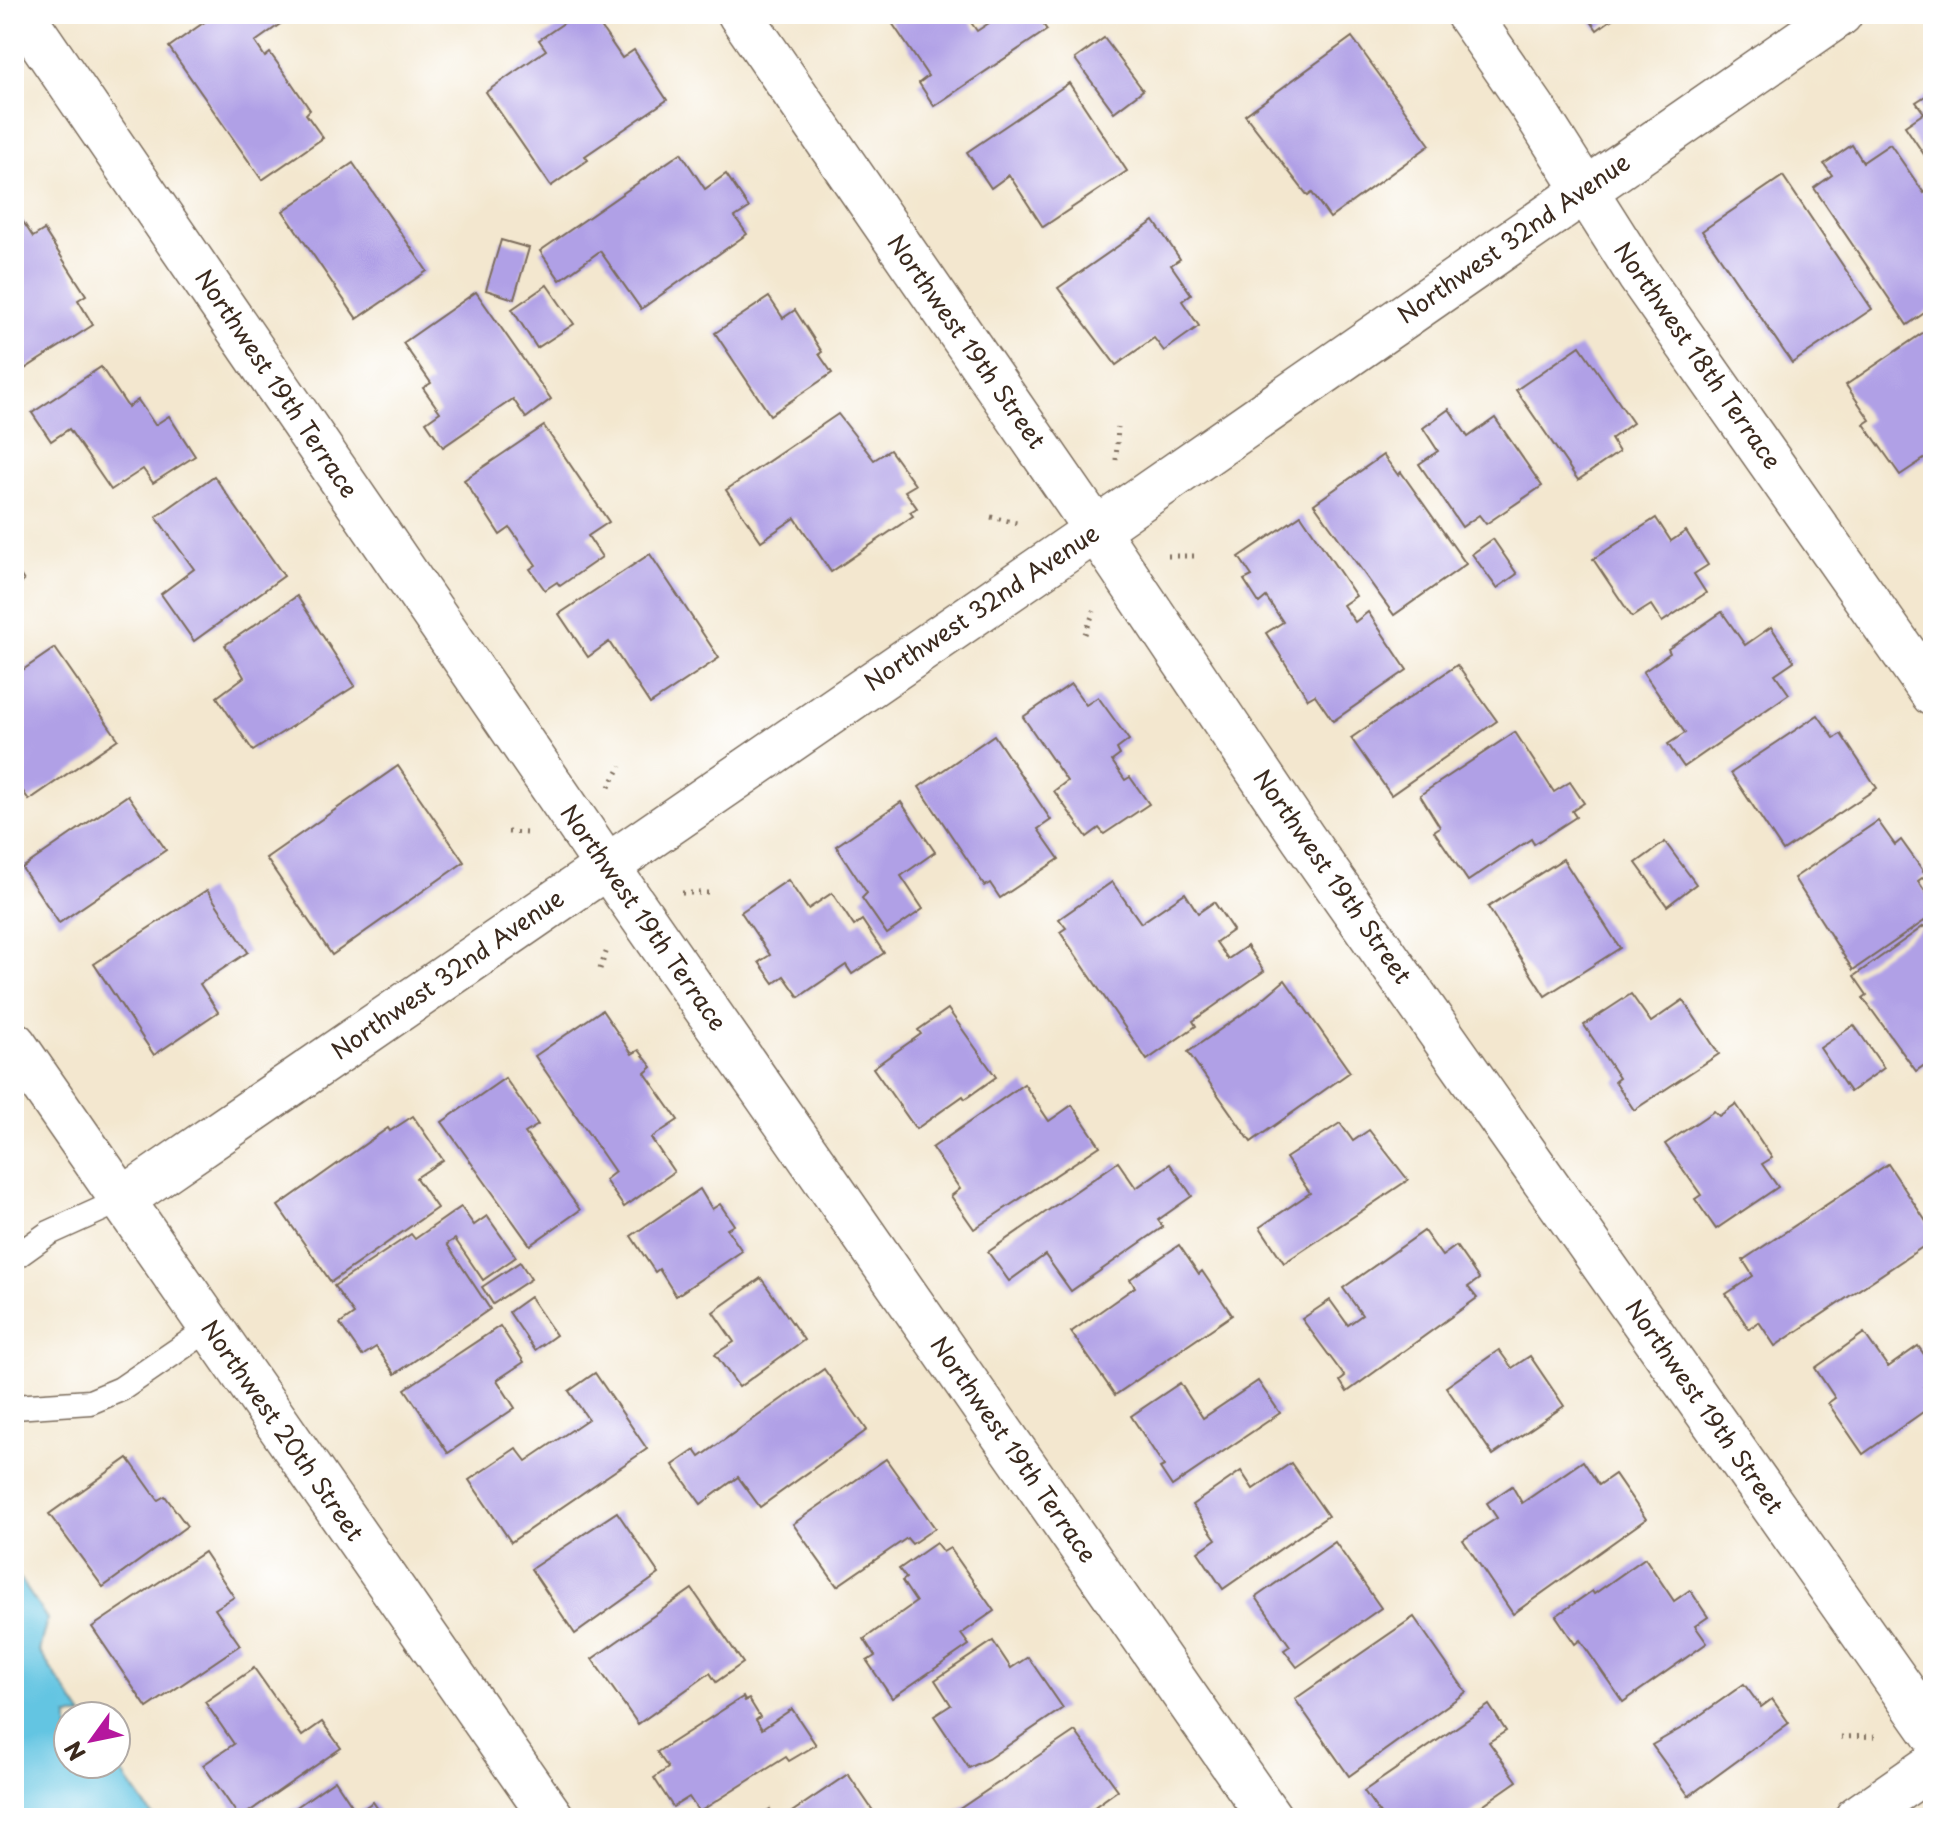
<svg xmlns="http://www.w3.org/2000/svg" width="1947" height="1832" font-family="'Playpen Sans',sans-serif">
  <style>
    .water { fill: #64c5e2; stroke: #507880; stroke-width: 2 }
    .building { fill: #b0a0e6 }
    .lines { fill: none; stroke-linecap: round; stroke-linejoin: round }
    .lane-casing { stroke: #7b6c5c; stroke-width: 27 }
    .street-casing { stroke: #7b6c5c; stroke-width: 47 }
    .path { stroke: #7b6c5c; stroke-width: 5; stroke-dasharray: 2 6; stroke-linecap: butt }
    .lane { stroke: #fff; stroke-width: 24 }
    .street { stroke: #fff; stroke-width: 44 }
    .labels { text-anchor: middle; stroke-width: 8; stroke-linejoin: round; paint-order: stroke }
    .street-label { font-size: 24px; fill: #3b2a1e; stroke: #fff }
  </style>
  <rect width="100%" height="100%" fill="#fff"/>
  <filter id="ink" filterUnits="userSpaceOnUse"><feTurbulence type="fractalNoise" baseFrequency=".0125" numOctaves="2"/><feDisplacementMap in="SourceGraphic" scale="16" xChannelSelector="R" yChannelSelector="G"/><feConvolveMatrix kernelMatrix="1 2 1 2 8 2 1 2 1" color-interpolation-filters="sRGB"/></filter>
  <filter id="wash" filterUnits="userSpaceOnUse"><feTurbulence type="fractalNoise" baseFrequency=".006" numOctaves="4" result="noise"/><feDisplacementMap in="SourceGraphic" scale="32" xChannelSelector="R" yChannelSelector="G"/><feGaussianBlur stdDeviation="1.8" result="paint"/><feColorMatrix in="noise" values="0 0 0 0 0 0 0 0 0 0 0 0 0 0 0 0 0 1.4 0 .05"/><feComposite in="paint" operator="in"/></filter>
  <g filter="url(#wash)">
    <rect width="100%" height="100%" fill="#f3e7cf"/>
    <polygon class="water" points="14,1570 47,1619 39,1651 83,1716 68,1716 68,1764 116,1764 154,1818 14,1818"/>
    <g id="blocks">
      <g class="building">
        <polygon points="216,14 288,14 290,17 255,42 265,57 270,53 291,82 310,110 306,114 323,138 262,180 169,47"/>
        <polygon points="577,14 592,14 622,58 634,50 667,100 585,156 588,160 551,186 486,92 546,50 539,40"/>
        <polygon points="886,14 965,14 977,31 998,17 996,14 1036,14 1047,30 934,106 919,83 928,76"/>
        <polygon points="1586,14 1619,14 1597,30"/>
        <polygon points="1352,37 1430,145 1330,218 1312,193 1308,196 1245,115"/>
        <polygon points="1104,38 1143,90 1114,112 1075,59"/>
        <polygon points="1069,83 1127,171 1043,227 1009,175 991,188 967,152"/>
        <polygon points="1933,91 1933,168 1905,126 1924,113 1916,102"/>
        <polygon points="1890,144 1924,193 1933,187 1933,307 1907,325 1814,188 1832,175 1824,164 1852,145 1863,162"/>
        <polygon points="681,153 705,189 726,174 749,208 735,217 747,234 641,309 600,251 560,280 540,251"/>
        <polygon points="353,163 427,271 357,319 283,211"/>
        <polygon points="1783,176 1872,309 1792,363 1702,231"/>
        <polygon points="14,208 33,237 44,230 86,295 78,300 93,325 23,370 14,356"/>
        <polygon points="1154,221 1180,259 1171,265 1191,294 1182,301 1199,326 1164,351 1154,338 1116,365 1058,288"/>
        <polygon points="501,240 529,248 514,299 486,290"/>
        <polygon points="547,285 574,324 537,348 512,309"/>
        <polygon points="476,292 551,399 526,418 513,399 443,447 426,422 440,412 423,388 431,383 403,343"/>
        <polygon points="769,297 783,318 795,310 822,352 819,354 832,373 770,415 715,333"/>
        <polygon points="1933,326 1933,453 1900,475 1864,424 1870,420 1846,385"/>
        <polygon points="1580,346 1633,423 1611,439 1619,452 1578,480 1516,390"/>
        <polygon points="101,367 128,407 138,400 155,425 169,416 195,456 153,483 143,469 111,490 69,429 51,441 32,413"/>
        <polygon points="1449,409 1468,437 1495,418 1542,486 1486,524 1479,515 1462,527 1419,464 1438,451 1423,428"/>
        <polygon points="838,414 874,460 890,450 915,485 905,491 917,508 910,512 913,516 831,572 795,518 761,541 726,490"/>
        <polygon points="544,426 609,522 588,536 602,557 560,586 557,582 545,590 530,569 536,565 510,528 500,535 464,480"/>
        <polygon points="1383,455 1398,475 1401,472 1466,564 1394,615 1314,504"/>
        <polygon points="214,476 284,576 194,641 161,594 194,569 156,517"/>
        <polygon points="1933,494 1933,511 1925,499"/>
        <polygon points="1301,515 1356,596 1343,605 1355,622 1368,612 1407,670 1333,721 1315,695 1308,699 1266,633 1283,622 1266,597 1259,603 1244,580 1252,576 1239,557"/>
        <polygon points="1656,518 1671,541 1686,531 1708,565 1694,574 1706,593 1662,622 1651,605 1632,617 1593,559"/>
        <polygon points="1493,539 1517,574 1497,588 1472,554"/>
        <polygon points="650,554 719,658 650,704 609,642 588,657 559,614"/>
        <polygon points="14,565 24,581 14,588"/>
        <polygon points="297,596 355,686 253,751 217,697 244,677 225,645"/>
        <polygon points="1722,612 1745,645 1771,627 1794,661 1775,674 1789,694 1684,767 1668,744 1685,733 1643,672 1670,653 1668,649"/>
        <polygon points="55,648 118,739 29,800 14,778 14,676"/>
        <polygon points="1457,665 1497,721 1391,795 1351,738"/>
        <polygon points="1071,684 1086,705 1098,697 1129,740 1117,749 1120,755 1112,761 1125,780 1130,777 1149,804 1104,834 1099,828 1087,837 1054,791 1067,781 1023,717"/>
        <polygon points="1818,715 1834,738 1841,734 1877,788 1783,851 1731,773"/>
        <polygon points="1515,732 1554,792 1570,782 1584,803 1572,811 1576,817 1534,844 1531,839 1468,881 1434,831 1440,827 1420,795"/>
        <polygon points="994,735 1051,820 1038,829 1059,859 1000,898 990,883 985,886 919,787"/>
        <polygon points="398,766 464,862 332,955 266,858"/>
        <polygon points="128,795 166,850 59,923 22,868"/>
        <polygon points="901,802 935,852 901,876 923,909 887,934 862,898 867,893 836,846"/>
        <polygon points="1878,821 1895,845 1901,840 1926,875 1918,881 1933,903 1933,915 1853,970 1794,878"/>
        <polygon points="1665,842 1696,884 1667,906 1636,863"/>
        <polygon points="1563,859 1620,948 1545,996 1488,907"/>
        <polygon points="788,880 808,909 832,893 854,926 862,920 884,953 852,974 846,965 799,997 784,976 774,983 759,962 770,955 741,912"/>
        <polygon points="1112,882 1141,923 1185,893 1198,913 1214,902 1233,930 1216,942 1228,959 1247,946 1264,971 1193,1021 1196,1026 1147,1060 1060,932 1066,928 1059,919"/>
        <polygon points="207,890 248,952 200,984 218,1012 154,1055 94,964"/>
        <polygon points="1924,926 1933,939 1933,1059 1916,1071 1863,998 1867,995 1854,976"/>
        <polygon points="1285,980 1350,1072 1251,1142 1188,1052 1258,1003"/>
        <polygon points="1631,994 1651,1022 1683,1000 1719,1054 1634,1110 1615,1081 1619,1078 1584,1025"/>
        <polygon points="948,1009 996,1077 965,1099 963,1096 916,1129 873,1068 921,1034 918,1030"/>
        <polygon points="602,1010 632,1054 639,1050 652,1067 645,1073 678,1120 651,1138 674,1172 624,1207 605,1180 615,1172 535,1056"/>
        <polygon points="1854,1025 1884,1068 1850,1092 1820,1048"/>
        <polygon points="505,1078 538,1125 525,1133 580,1210 530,1245 442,1122"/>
        <polygon points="1024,1084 1049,1121 1072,1105 1100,1146 974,1229 951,1196 960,1189 932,1148"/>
        <polygon points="1736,1104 1772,1158 1762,1164 1778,1187 1716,1229 1695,1199 1701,1195 1665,1144 1714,1111 1719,1116"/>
        <polygon points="413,1116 443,1160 416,1178 437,1208 331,1282 278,1206 388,1128 390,1131"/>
        <polygon points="1340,1123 1353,1141 1369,1130 1408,1180 1284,1263 1260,1227 1310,1193 1286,1158"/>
        <polygon points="1118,1162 1136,1188 1170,1164 1192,1196 1158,1220 1163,1227 1071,1291 1045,1255 1009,1281 988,1252"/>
        <polygon points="1888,1164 1933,1232 1933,1240 1775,1346 1759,1322 1749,1329 1726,1294 1753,1276 1743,1260"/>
        <polygon points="700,1189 712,1209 720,1204 734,1225 727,1229 742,1251 676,1296 659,1269 655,1272 631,1236"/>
        <polygon points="461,1207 474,1225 487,1216 516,1257 483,1280 455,1239 447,1244 490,1309 395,1374 376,1347 362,1356 340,1324 354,1314 334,1286 411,1234 415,1239"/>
        <polygon points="1424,1231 1442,1256 1456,1246 1479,1279 1468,1287 1477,1298 1347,1392 1340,1381 1345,1377 1302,1319 1330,1300 1348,1325 1362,1315 1343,1288"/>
        <polygon points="1179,1245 1199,1274 1202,1271 1232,1315 1115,1395 1071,1332 1135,1287 1130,1279"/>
        <polygon points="520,1262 531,1279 493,1304 482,1287"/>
        <polygon points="761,1278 804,1340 739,1387 715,1354 734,1342 713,1312"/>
        <polygon points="530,1297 556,1335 535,1350 509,1312"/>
        <polygon points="500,1326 524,1362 497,1380 515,1408 448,1453 405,1389"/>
        <polygon points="1864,1333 1888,1367 1918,1346 1933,1367 1933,1380 1924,1387 1933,1400 1933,1405 1863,1454 1828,1403 1835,1398 1815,1368"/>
        <polygon points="1499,1350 1512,1368 1530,1356 1564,1406 1493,1455 1446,1387"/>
        <polygon points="824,1369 867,1430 760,1507 738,1477 701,1504 673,1465 695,1450 700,1457"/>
        <polygon points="595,1373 647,1449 511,1542 469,1480 516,1448 526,1461 588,1419 569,1391"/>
        <polygon points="1258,1381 1280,1413 1172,1486 1160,1468 1164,1466 1131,1416 1180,1383 1203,1418"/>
        <polygon points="128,1458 158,1500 165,1496 187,1526 103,1587 49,1514"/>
        <polygon points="886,1459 935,1528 912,1544 907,1538 837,1586 793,1524"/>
        <polygon points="1583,1461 1599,1485 1615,1474 1646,1519 1513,1614 1463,1540 1497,1518 1487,1503 1512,1486 1522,1503"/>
        <polygon points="1291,1463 1328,1516 1223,1589 1198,1552 1216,1539 1192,1505 1241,1471 1253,1489"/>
        <polygon points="617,1512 659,1574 575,1634 531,1569"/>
        <polygon points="1335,1542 1381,1608 1297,1667 1284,1650 1290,1646 1256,1597"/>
        <polygon points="936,1543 943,1552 950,1548 994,1611 961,1634 969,1645 892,1698 867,1661 875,1656 864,1639 916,1602 902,1581 906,1578 899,1569"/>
        <polygon points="204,1552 234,1597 215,1609 240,1645 147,1708 92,1627"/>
        <polygon points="1645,1558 1674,1601 1690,1590 1708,1617 1695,1626 1707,1643 1623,1702 1580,1640 1575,1644 1556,1616 1592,1591 1594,1594"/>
        <polygon points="692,1589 743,1663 716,1682 710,1673 638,1724 592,1659"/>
        <polygon points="1414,1617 1466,1692 1349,1776 1295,1699"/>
        <polygon points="993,1641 1011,1668 1028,1657 1063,1708 988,1759 969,1768 934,1716 951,1705 935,1680"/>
        <polygon points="254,1668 302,1736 322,1722 341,1748 240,1818 203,1765 234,1744 205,1702"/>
        <polygon points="1744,1684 1761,1707 1772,1699 1789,1723 1689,1796 1652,1745 1685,1726"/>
        <polygon points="743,1697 745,1701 749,1699 760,1717 756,1720 762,1729 792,1709 816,1745 789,1761 786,1757 699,1812 689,1797 673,1807 654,1778 668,1768 657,1752"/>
        <polygon points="1489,1705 1506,1731 1489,1742 1517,1781 1464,1818 1383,1818 1364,1791"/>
        <polygon points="1075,1731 1118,1790 1079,1818 959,1818 955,1812"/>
        <polygon points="848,1774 878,1818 783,1818"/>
        <polygon points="335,1780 357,1813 373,1802 384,1818 281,1818"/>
        <polygon points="770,1809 776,1818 757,1818"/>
      </g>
    </g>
  </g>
  <g filter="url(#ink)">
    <use href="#blocks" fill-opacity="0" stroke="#7b6c5c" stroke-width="2"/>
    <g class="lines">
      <g class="lane-casing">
        <g id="lane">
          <polyline points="14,1258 49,1233 122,1200"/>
          <polyline points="14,1407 90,1402 121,1389 210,1328"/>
        </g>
      </g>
      <g class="street-casing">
        <g id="street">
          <polyline points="22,14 606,865 1270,1818"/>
          <polyline points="740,14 1096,530 1303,838 1933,1733"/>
          <polyline points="1468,14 1533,108 1639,275 1933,694"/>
          <polyline points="14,1044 552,1818"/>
          <polyline points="122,1200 1096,530 1840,14"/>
          <polyline points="1857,1818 1933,1765"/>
        </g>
      </g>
      <g class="path">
        <polyline points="1116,460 1118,427"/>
        <polyline points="991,517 1021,524"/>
        <polyline points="1168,556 1195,556"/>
        <polyline points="1085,634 1094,611"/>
        <polyline points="609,787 621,766"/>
        <polyline points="508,832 527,833"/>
        <polyline points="682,893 709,893"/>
        <polyline points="600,969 608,947"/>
        <polyline points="1841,1737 1880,1736"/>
      </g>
      <use href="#lane" class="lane"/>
      <use href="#street" class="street"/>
    </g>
  </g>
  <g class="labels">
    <g class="street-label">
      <text transform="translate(1514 239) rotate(-35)" y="8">Northwest 32nd Avenue</text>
      <text transform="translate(966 342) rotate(55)" y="8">Northwest 19th Street</text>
      <text transform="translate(1697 356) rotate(55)" y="8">Northwest 18th Terrace</text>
      <text transform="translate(276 384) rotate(56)" y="8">Northwest 19th Terrace</text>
      <text transform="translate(982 608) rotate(-34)" y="8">Northwest 32nd Avenue</text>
      <text transform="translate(1332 877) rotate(55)" y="8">Northwest 19th Street</text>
      <text transform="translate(643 918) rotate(55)" y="8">Northwest 19th Terrace</text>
      <text transform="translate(448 975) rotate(-35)" y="8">Northwest 32nd Avenue</text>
      <text transform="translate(1704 1407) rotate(55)" y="8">Northwest 19th Street</text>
      <text transform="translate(282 1431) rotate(55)" y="8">Northwest 20th Street</text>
      <text transform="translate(1013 1450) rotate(55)" y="8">Northwest 19th Terrace</text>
    </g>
  </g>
  <rect width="1947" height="1832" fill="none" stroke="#fff" stroke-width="48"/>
  <g transform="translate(92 1740) rotate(237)"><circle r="38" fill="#ffffff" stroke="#b1aaa5" stroke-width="2"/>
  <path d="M0-6L14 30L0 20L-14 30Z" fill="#b5179e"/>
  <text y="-12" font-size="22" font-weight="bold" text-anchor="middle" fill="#3b2a1e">N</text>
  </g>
</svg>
